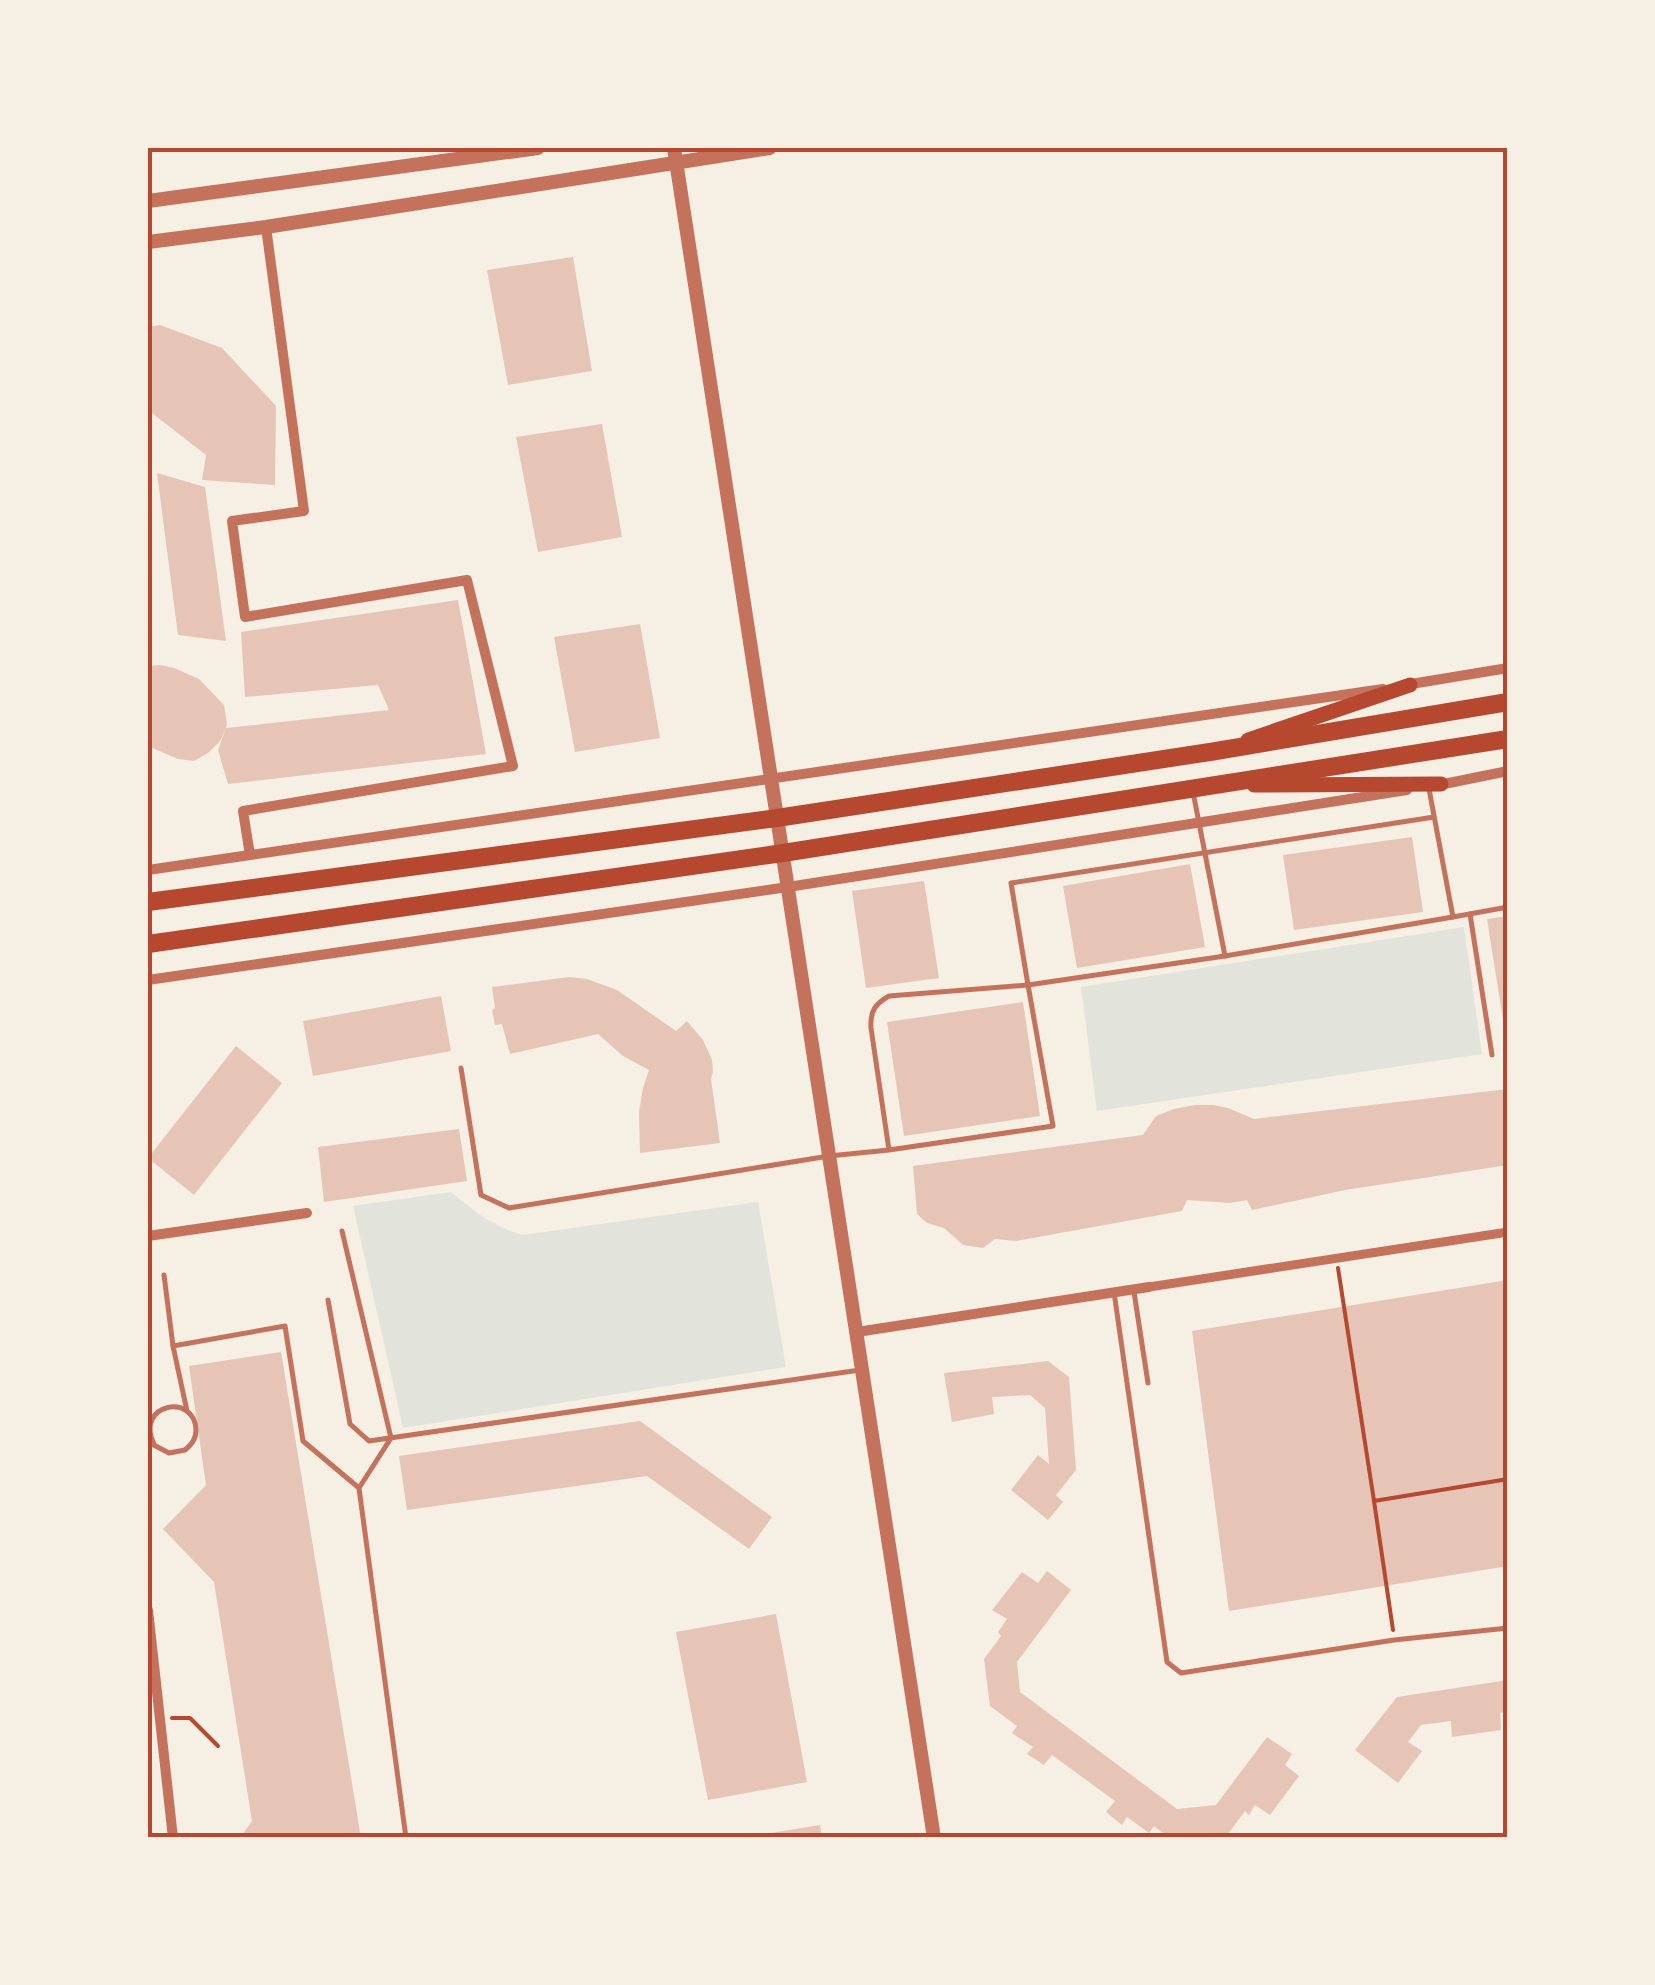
<svg xmlns="http://www.w3.org/2000/svg" width="1655" height="1985" font-family="Signika,sans-serif">
  <style>
    .green { fill: #e2e4dc }
    .building { fill: #e6c5b7 }
    .lines { fill: none; stroke-linecap: round; stroke-linejoin: round }
    .path { stroke: #b5482f; stroke-width: 4 }
    .service { stroke: #c5725c; stroke-width: 5 }
    .pedestrian { stroke: #c5725c; stroke-width: 9 }
    .minor { stroke: #c5725c; stroke-width: 10 }
    .tertiary { stroke: #c5725c; stroke-width: 14 }
    .secondary { stroke: #b5482f; stroke-width: 15 }
    .primary { stroke: #b5482f; stroke-width: 18 }
    .neatline { fill: none; stroke: #b5482f; stroke-width: 4 }
  </style>
  <rect width="100%" height="100%" fill="#f6efe4"/>
  <g class="green">
    <polygon points="1464,927 1482,1054 1097,1111 1081,987"/>
    <path d="M451 1192C475 1212 492 1226 522 1235L758 1202 786 1367 403 1428 353 1206Z"/>
  </g>
  <g class="building">
    <polygon points="573,257 592,371 508,385 487,270"/>
    <polygon points="160,325 222,348 276,406 275,485 202,480 206,455 148,410 148,327"/>
    <polygon points="602,424 622,537 538,552 516,437"/>
    <polygon points="157,473 205,487 226,641 178,635"/>
    <polygon points="458,600 486,754 228,784 218,750 226,728 220,741 208,753 194,761 178,759 148,746 148,666 160,665 174,668 199,679 224,705 227,724 226,728 389,710 378,685 245,697 241,632"/>
    <polygon points="640,624 660,738 575,752 554,637"/>
    <polygon points="1412,837 1423,912 1294,930 1283,855"/>
    <polygon points="1190,864 1205,947 1077,968 1063,886"/>
    <polygon points="924,881 939,978 866,988 852,891"/>
    <polygon points="1508,916 1508,1032 1505,1032 1487,919"/>
    <polygon points="569,977 587,979 617,990 676,1031 687,1021 703,1040 712,1060 713,1072 711,1079 720,1143 640,1153 639,1112 643,1088 649,1070 623,1056 598,1034 510,1054 502,1024 495,1025 492,1010 495,1008 492,987"/>
    <polygon points="441,996 451,1051 313,1076 303,1021"/>
    <polygon points="1023,1002 1040,1116 904,1136 887,1022"/>
    <polygon points="236,1046 282,1083 194,1195 148,1158"/>
    <polygon points="1508,1089 1508,1165 1345,1190 1252,1210 1247,1200 1229,1203 1187,1200 1182,1211 1016,1241 995,1239 983,1248 963,1245 944,1228 927,1223 917,1214 913,1166 1143,1135 1156,1116 1174,1109 1195,1105 1213,1105 1228,1108 1254,1119"/>
    <polygon points="459,1129 467,1181 324,1202 318,1147"/>
    <polygon points="1508,1280 1508,1566 1229,1611 1192,1331"/>
    <polygon points="281,1352 361,1838 240,1838 252,1821 214,1582 163,1529 206,1485 189,1366"/>
    <polygon points="1048,1361 1069,1377 1076,1470 1056,1495 1063,1502 1048,1520 1011,1490 1038,1455 1049,1464 1045,1408 1030,1395 992,1397 994,1414 952,1422 944,1373"/>
    <polygon points="640,1421 772,1517 749,1549 647,1476 407,1510 399,1456"/>
    <polygon points="1047,1571 1071,1590 1017,1662 1020,1692 1177,1809 1216,1805 1267,1737 1292,1754 1285,1765 1299,1776 1270,1815 1255,1805 1249,1815 1245,1811 1225,1838 1170,1838 1154,1826 1149,1833 1127,1817 1122,1825 1106,1812 1115,1801 1052,1755 1044,1765 1027,1754 1033,1747 1012,1733 1017,1726 990,1706 984,1659 1001,1636 998,1632 1007,1619 992,1610 1022,1572 1038,1583"/>
    <polygon points="776,1614 807,1782 708,1800 676,1632"/>
    <polygon points="1508,1680 1508,1711 1500,1713 1501,1730 1452,1737 1451,1721 1421,1725 1408,1742 1422,1751 1398,1783 1355,1750 1397,1697"/>
    <polygon points="820,1825 822,1838 759,1838 759,1835"/>
  </g>
  <g class="lines">
    <g class="path">
      <polyline points="1338,1268 1374,1501 1508,1479"/>
      <polyline points="1374,1501 1393,1630"/>
      <polyline points="172,1718 190,1718 218,1746"/>
    </g>
    <g class="service">
      <polyline points="1429,789 1453,917 1225,956 1028,985 1011,883 1434,817"/>
      <polyline points="1193,792 1225,956"/>
      <polyline points="1470,914 1492,1055"/>
      <polyline points="1453,917 1508,907"/>
      <path d="M461 1068 481 1195 509 1208 829 1156 889 1150 871 1028C870 1011 875 1004 889 996L1028 985 1053 1126 889 1150"/>
      <polyline points="342,1231 391,1438 359,1488"/>
      <polyline points="164,1275 173,1346"/>
      <polyline points="1114,1292 1167,1662 1181,1673 1394,1640 1508,1628"/>
      <polyline points="1134,1292 1148,1383"/>
      <polyline points="328,1300 350,1424 369,1441 860,1370"/>
      <polyline points="187,1411 173,1346 285,1326 303,1441 359,1488 406,1838"/>
      <path d="M148 1442 169 1453 185 1450C192 1444 196 1439 196 1430 195 1392 134 1404 154 1444"/>
    </g>
    <polyline class="pedestrian" points="1149,1287 1508,1232"/>
    <g class="minor">
      <polyline points="1405,685 1508,668"/>
      <polyline points="1439,785 1508,771"/>
      <polyline points="250,855 243,811 513,766 467,580 245,617 232,521 304,511 266,227"/>
      <polyline points="148,870 1383,689"/>
      <polyline points="148,980 788,887 1407,790"/>
      <polyline points="148,1236 307,1213"/>
      <polyline points="857,1332 1149,1287"/>
      <polyline points="148,1610 173,1838"/>
    </g>
    <g class="tertiary">
      <polyline points="674,148 934,1838"/>
      <polyline points="148,201 538,148"/>
      <polyline points="148,242 266,227 770,148"/>
    </g>
    <g class="secondary">
      <polyline points="1248,740 1410,685"/>
      <polyline points="1254,785 1441,784"/>
    </g>
    <g class="primary">
      <polyline points="148,902 777,818 1210,752 1508,702"/>
      <polyline points="148,944 783,853 1508,739"/>
    </g>
  </g>
  <rect width="1655" height="1985" fill="none" stroke="#f6efe4" stroke-width="300"/>
  <rect x="150" y="150" width="1355" height="1685" class="neatline"/>
</svg>
